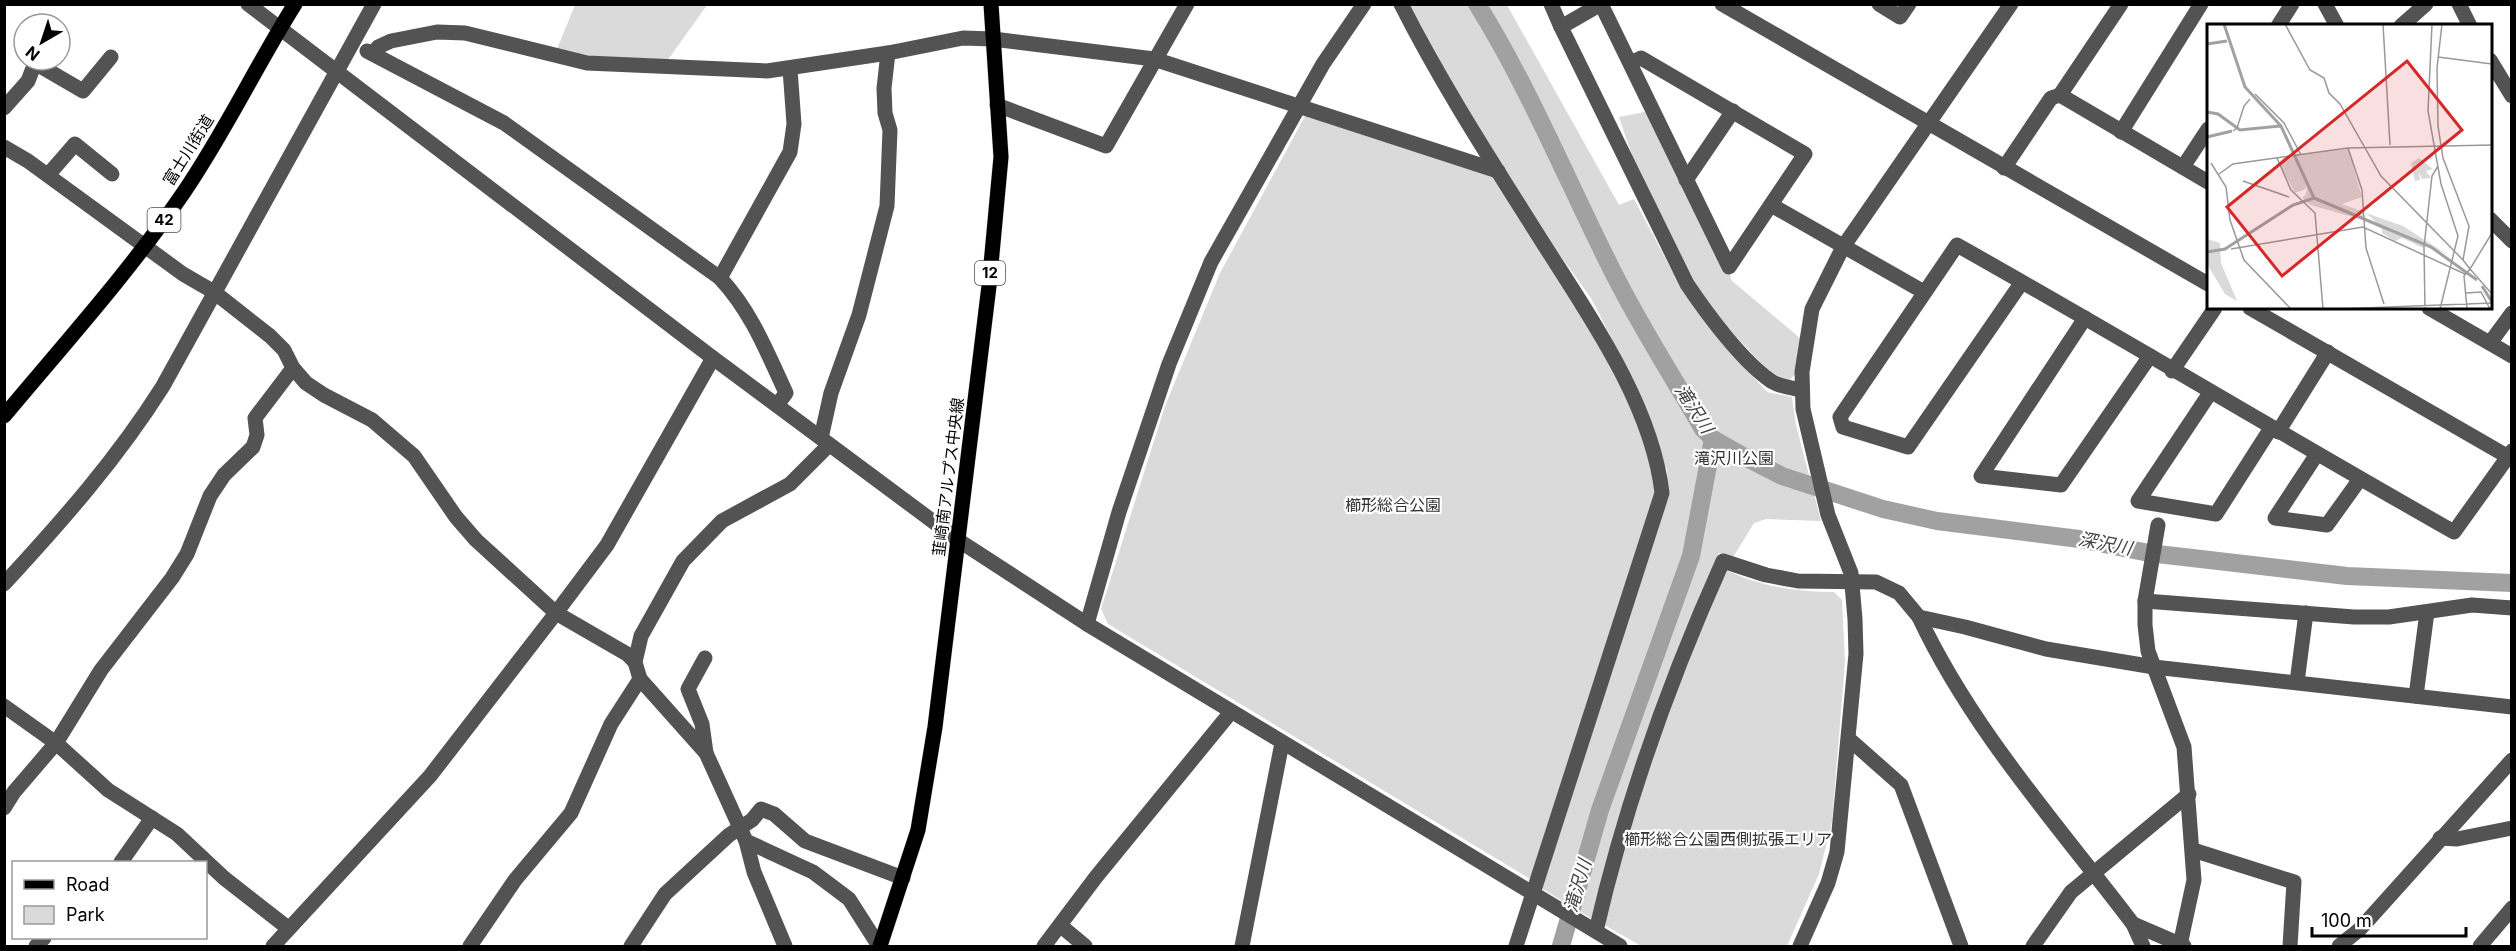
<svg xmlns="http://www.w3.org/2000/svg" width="2516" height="951" font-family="Inter,'Noto Sans JP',sans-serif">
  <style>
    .green { fill: #dadada }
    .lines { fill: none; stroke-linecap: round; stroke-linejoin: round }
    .river { stroke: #a1a1a1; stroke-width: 18 }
    .major-casing { stroke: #dbdbdb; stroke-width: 16 }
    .minor { stroke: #535353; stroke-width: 15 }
    .major { stroke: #000; stroke-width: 15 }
    .labels { text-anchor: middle; stroke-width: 4.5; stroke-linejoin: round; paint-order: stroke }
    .shield { fill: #fff; stroke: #4c4c4c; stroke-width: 1.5 }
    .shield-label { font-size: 15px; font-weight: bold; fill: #000 }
    .street-label { font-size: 16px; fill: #000; stroke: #fff }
    .park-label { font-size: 16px; fill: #313131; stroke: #fff }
    .water-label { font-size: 18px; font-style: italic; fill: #424242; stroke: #fff }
    .inset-river { fill: none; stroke: #a1a1a1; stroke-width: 3 }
    .inset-road { fill: none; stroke: #999; stroke-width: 1.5 }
    .view { fill: #d62828; fill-opacity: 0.15; stroke: #d62828; stroke-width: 3 }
    .inset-edge { fill: none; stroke: #000; stroke-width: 3 }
  </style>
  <rect width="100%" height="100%" fill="#fff"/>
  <g class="green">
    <polygon points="575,5 707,5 662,68 554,56"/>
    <path d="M1408 5H1507L1619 205 1634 199 1671 269 1710 329 1767 392 1792 397 1796 425 1821 521 1766 519 1754 523 1732 559 1719 553C1666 670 1630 796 1594 920L1541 888 1668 490 1667 470 1613 341 1591 298 1546 236 1432 51Z"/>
    <path d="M1650 111 1729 267 1731 280 1801 339 1796 373 1789 381C1770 374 1760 362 1747 348 1685 285 1646 200 1619 117Z"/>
    <polygon points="1310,113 1498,177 1617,375 1653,458 1656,489 1535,878 1530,879 1108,624 1101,609 1165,406 1220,273 1305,116"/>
    <path d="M1724 569C1758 586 1796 592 1834 592L1842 600 1845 662 1832 822 1819 874 1787 946H1641L1601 923 1660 732Z"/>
  </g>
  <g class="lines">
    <g class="river">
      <path d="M1477 4C1530 89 1568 183 1613 272 1640 326 1673 377 1703 429L1713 439 1743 456 1782 476 1883 509 1937 521 2079 539 2149 553 2347 576 2512 583"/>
      <polyline points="1561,946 1600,810 1691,556 1713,439"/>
    </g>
    <g class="major-casing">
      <g id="major">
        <path d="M4 416C65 343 130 271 184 192 225 132 256 66 295 4"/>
        <polyline points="880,946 918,830 935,727 989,286 1001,157 991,4"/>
      </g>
    </g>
    <g class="minor">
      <polyline points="248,4 713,358 958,540 1087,624 1620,946"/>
      <path d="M1401 4C1443 87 1494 165 1543 243 1590 317 1652 405 1662 493L1516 946"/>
      <polyline points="1551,4 1561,27"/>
      <polyline points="1722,4 2208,284"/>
      <polyline points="1879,4 1900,17 1909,4"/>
      <polyline points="2121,4 2060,95 2208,182"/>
      <polyline points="2325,4 2337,26"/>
      <polyline points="2459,4 2470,26"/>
      <polyline points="2278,26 2292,4"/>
      <polyline points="2401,26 2426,4"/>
      <path d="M367 51 504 123 720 278C751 311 767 352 786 393L777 405"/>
      <polyline points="373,54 378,47 391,41 437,32 465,33 587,63 767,71 888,53 963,38 993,39 1154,59 1498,171"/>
      <polyline points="2490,60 2512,96"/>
      <path d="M1630 63 1641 58 1805 154 1729 267 1601 4 1561 27 1687 284C1707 314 1742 361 1771 381 1780 387 1792 388 1802 390"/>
      <polyline points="997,105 1106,146 1187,4"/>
      <polyline points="4,108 28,81 35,63 83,91 111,57"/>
      <polyline points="2121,132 2201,4"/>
      <polyline points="4,147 28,161 183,274 214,292 270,336 284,350 293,368 306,383 324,395 372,420 414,456 456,517 476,540 556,613 627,654 635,662"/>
      <polyline points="2183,167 2208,129"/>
      <polyline points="2004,168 2051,98 2060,95"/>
      <polyline points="48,175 75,144 112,174"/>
      <polyline points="1686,180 1733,111"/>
      <polyline points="1771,205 1924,292"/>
      <polyline points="2490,219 2512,241"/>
      <polyline points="720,278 790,152 794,124 790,69"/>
      <path d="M2022 282 1908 447 1843 427 1840 417 1957 245C2124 339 2288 438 2454 532L2512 451"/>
      <polyline points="2250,308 2512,459"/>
      <polyline points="2429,308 2512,356"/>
      <polyline points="2085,318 1981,476 2061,485 2150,356"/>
      <polyline points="2490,343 2512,313"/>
      <polyline points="2172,371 2215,308"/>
      <polyline points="2210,393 2138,501 2216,514 2271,428"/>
      <polyline points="2278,432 2328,352"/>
      <polyline points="821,438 831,393 859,315 887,206 890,130 885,113 884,88 888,53"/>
      <polyline points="829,445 790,484 722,521 683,561 641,636 635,662 640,679 706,753 746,841 813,872 849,899 879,946"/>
      <polyline points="2317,454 2275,518 2327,525 2360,479"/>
      <polyline points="2158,525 2145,601 2145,625 2148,651 2184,747 2194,880 2180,945"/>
      <path d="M4 584C62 521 117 459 163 386L374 4"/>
      <polyline points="2145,601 2354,617 2389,617 2472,605 2512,608"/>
      <path d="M1919 617C1972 730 2058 825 2133 924L2143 946"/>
      <polyline points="1087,624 1119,512 1169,364 1211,262 1323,64 1364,4"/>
      <polyline points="705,658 688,689 702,724 706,753"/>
      <polyline points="2297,682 2306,613"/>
      <polyline points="2416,696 2427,612"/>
      <polyline points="4,706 56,743 108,790 177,834 224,878 288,928"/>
      <polyline points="1849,739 1901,785 1961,946"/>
      <polyline points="4,808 14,792 56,743 101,670 172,578 187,554 210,496 224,475 253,447 257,435 255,418 293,368"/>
      <polyline points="2440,838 2457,839 2512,828"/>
      <polyline points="746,841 754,872 785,946"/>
      <polyline points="2193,850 2294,882 2290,946"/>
      <polyline points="121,862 152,818"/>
      <polyline points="2133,924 2184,946"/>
      <polyline points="1061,926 1085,946"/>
      <path d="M1596 931C1625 805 1670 679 1723 561L1766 575 1798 581 1876 582 1899 593 1919 617 1965 627 2046 649 2154 667 2512 707"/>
      <polyline points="36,946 44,938"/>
      <polyline points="273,946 430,776 556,613 607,545 713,358"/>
      <polyline points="470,946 515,880 571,813 611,724 640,679"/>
      <polyline points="631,946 665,894 729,835 752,820 761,809 774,814 805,841 903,878"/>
      <polyline points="1044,946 1096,877 1231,712"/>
      <polyline points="1242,946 1282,743"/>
      <polyline points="1800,946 1828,883 1837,852 1856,654 1855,619 1851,573 1828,515 1803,409 1802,372 1812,309 1843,247 2011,4"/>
      <polyline points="2033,946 2071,892 2189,794"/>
      <polyline points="2339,946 2360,929 2512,760"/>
      <polyline points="2480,946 2512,908"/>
    </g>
    <use href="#major" class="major"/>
  </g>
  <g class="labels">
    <g class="shield">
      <rect x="147.5" y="208" width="33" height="24" rx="4.5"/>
      <rect x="975" y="261" width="30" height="24" rx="4.5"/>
    </g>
    <g class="shield-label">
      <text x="164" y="225">42</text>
      <text x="990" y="278">12</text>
    </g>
    <g class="street-label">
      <text transform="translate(188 150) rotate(-58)" y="6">富士川街道</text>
      <text transform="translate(948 477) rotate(-83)" y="6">韮崎南アルプス中央線</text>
    </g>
    <g class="park-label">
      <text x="1734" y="464">滝沢川公園</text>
      <text x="1393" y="511">櫛形総合公園</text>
      <text x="1728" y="845">櫛形総合公園西側拡張エリア</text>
    </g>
    <g class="water-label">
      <text transform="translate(1694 409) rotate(57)" y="6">滝沢川</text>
      <text transform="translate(2105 544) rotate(11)" y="6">深沢川</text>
      <text transform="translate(1578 886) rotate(-74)" y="6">滝沢川</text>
    </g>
  </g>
  <g transform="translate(2207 24)">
    <rect width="285" height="285" fill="#fff"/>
    <path d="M141 125 155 173 135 180 157 188 156 196 104 181 95 174 99 170 100 165 98 160 99 165 88 169 72 139 76 134ZM212 134 226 145 219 147 224 154 215 155 212 148 213 156 208 157 204 139ZM159 189 196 202 244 233 219 220 216 224 195 214 188 217 175 209V205L158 197 169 198ZM0 215 13 219 14 239 30 277 18 270 0 240Z" fill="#dadada"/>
    <path class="inset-river" d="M17 0 38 63 74 102 107 174 224 223 270 256M0 20 20 17M0 88 11 90 33 106 73 102M0 113 25 107M0 228 18 225 86 181 107 174M275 262 285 278"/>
    <path class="inset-road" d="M78 0 103 46 117 54 122 69 133 80 174 152 256 236M176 0 183 121M225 0 221 87 234 160 251 212 233 285M235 0 230 44 231 102 236 134 262 202 256 236 263 245 257 252 260 285M231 33 285 40M48 70 77 99 94 131M26 107 30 104 37 82 43 75M141 124 155 166 159 224 177 280M70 134 84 166 108 189 116 285M4 139 19 163 23 196 37 236 84 285M12 150 26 140 141 124 285 121M36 157 82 173M285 209 263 245 285 270M24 225 156 203 258 250M259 269 274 268 283 285M130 285 285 279M218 285 217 223 225 152 231 142"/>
    <path class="view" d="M200 37 255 106 75 252 20 183Z"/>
    <rect width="285" height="285" class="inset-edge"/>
  </g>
  <rect width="2516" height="951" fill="none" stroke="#000000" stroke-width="12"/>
  <rect x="12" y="861" width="195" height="78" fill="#ffffff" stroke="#999999" stroke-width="1.5"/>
  <rect x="24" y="880" width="30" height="9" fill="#000000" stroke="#999999" stroke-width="1.5"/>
  <text x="66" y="891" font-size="18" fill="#000000">Road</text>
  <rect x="24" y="906" width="30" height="18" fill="#dadada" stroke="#999999" stroke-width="1.5"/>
  <text x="66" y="921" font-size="18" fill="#000000">Park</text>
  <g transform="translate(42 42) rotate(219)"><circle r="28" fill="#ffffff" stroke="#999999" stroke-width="1.5"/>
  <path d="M0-4.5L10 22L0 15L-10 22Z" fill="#000000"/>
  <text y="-9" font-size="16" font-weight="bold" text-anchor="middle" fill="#000000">N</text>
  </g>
  <path d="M2312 927v9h154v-9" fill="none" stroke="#000000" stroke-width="3"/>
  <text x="2321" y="927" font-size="18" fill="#000000" stroke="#ffffff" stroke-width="4.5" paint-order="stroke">100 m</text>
</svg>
